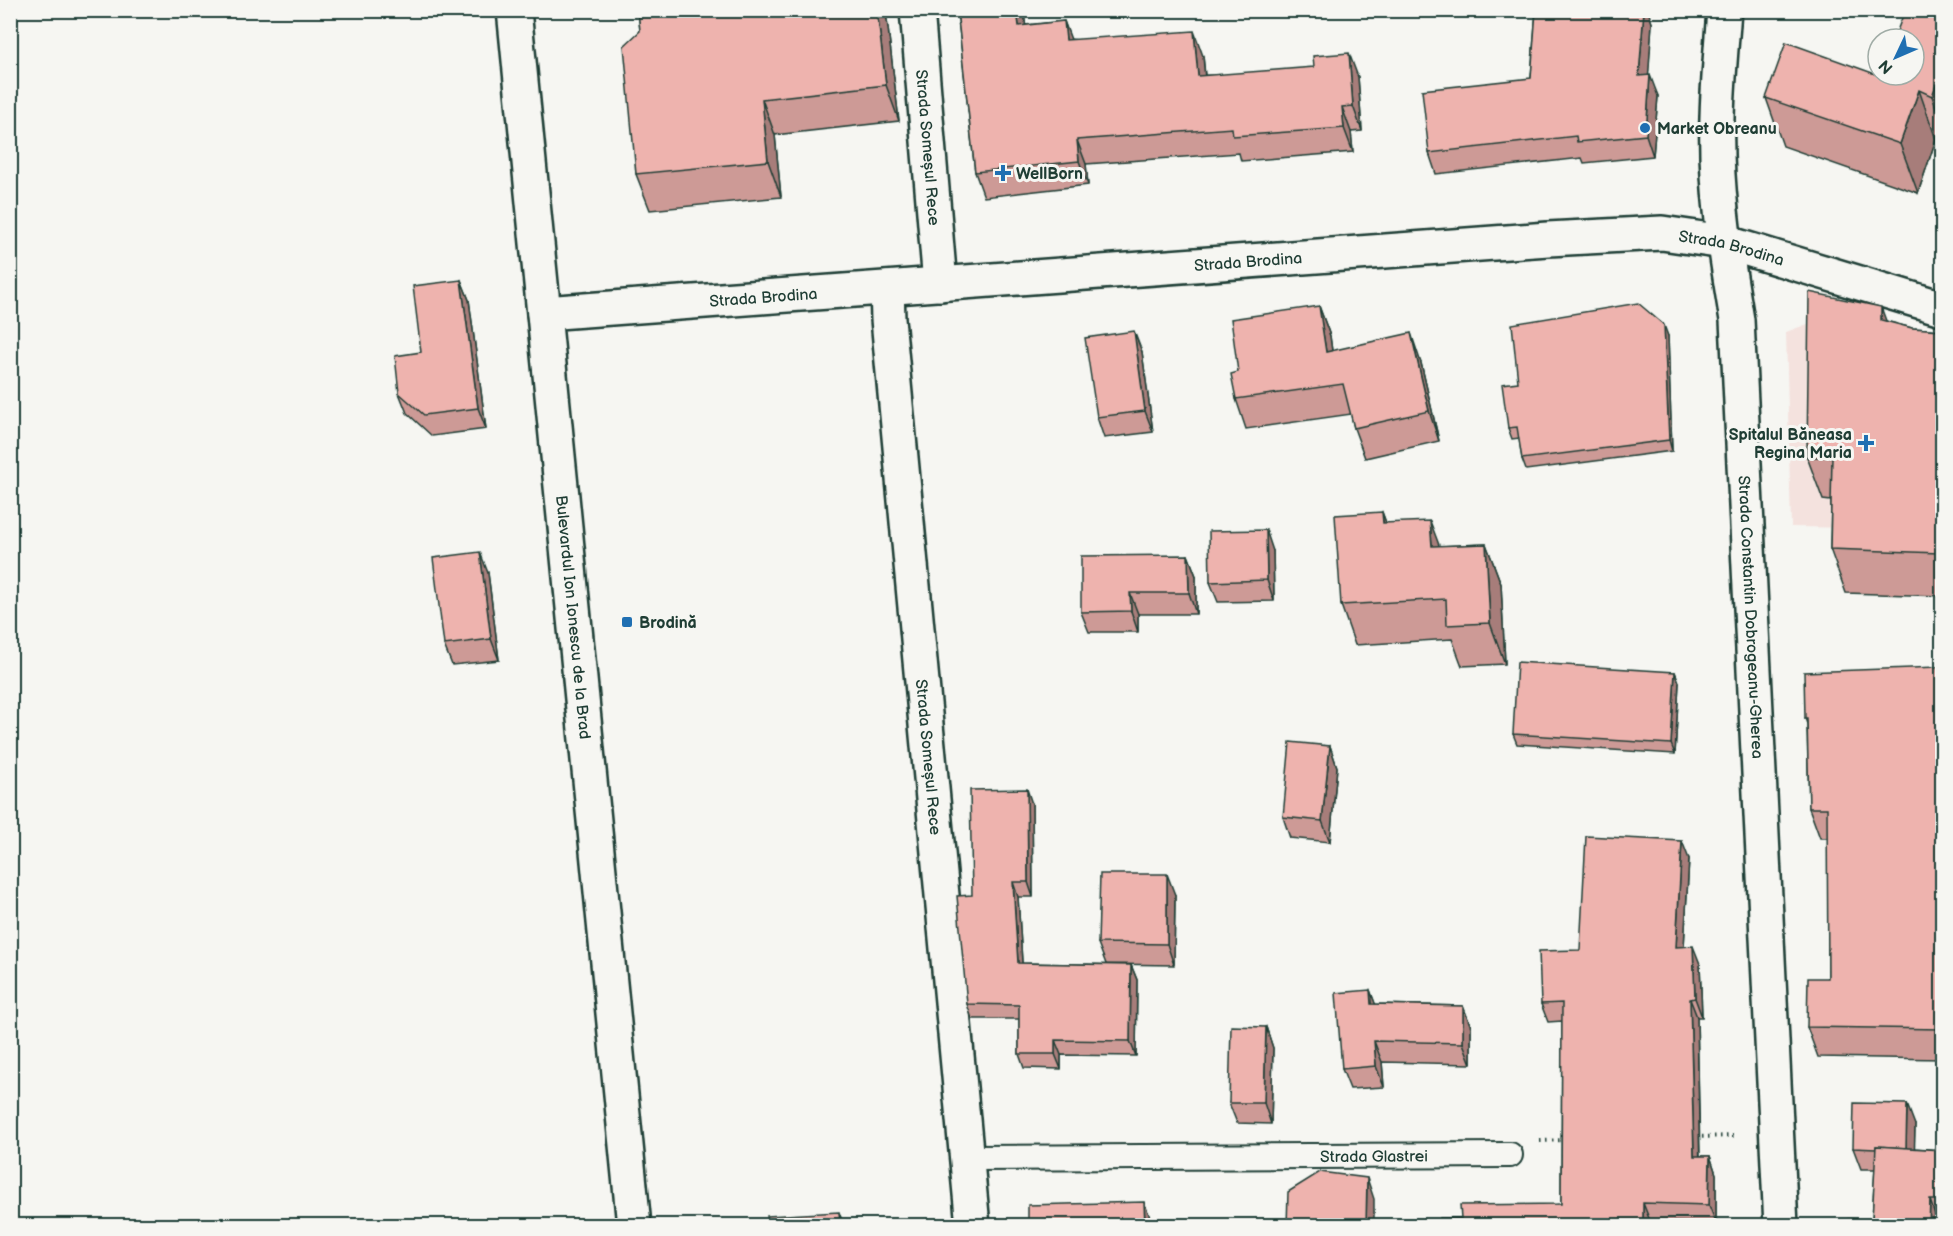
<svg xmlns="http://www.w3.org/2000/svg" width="1953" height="1236" font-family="'Balsamiq Sans',sans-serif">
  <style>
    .built { fill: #f4e2de }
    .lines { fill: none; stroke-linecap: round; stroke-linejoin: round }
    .lane-casing { stroke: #1f3d34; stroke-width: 28 }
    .street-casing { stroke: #1f3d34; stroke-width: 38 }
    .secondary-casing { stroke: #1f3d34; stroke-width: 38 }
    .path { stroke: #1f3d34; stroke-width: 4; stroke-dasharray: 1.5 4.5; stroke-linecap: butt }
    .lane { stroke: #f6f6f2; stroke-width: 24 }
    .street { stroke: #f6f6f2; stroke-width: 33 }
    .secondary { stroke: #f6f6f2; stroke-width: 33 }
    .wall { fill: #cd9a96; stroke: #1f3d34; stroke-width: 1.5 }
    .shaded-wall { fill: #a77d7a; stroke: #1f3d34; stroke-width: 1.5 }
    .building { fill: #eeb3ae; stroke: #1f3d34; stroke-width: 1.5 }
    .poi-dot { fill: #1f6fb2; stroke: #f6f6f2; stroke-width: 2 }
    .labels { text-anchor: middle; stroke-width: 6; stroke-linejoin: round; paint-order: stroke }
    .poi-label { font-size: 16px; font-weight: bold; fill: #1f3d34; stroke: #f6f6f2; text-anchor: start }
    .street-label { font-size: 16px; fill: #1f3d34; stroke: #f6f6f2 }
  </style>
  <rect width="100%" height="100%" fill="#f6f6f2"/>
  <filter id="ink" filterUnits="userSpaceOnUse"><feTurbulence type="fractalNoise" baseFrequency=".0167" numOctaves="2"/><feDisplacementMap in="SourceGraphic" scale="12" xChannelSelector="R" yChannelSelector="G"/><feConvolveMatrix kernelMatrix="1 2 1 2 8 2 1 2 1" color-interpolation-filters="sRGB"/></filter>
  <g filter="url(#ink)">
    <polygon class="built" points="1813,322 1942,529 1791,527 1786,332"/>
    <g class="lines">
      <g class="lane-casing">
        <g id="lane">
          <path id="s1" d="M968 1158 1510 1155"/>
        </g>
      </g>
      <g class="street-casing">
        <g id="street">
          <path id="s2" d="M917 10 940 284"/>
          <path id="s3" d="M1724 10C1720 65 1714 121 1718 175 1721 224 1729 272 1737 320L1781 1226"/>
          <path id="s4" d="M887 288 888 319 973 1226"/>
          <path id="s5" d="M544 313 1548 239 1662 233 1724 242 1942 308"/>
        </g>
      </g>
      <g class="secondary-casing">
        <g id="secondary">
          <path id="s6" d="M514 10 634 1226"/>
        </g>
      </g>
      <g class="path">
        <polyline points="1696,1137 1736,1136"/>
        <polyline points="1540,1141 1565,1140"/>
      </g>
      <use href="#lane" class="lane"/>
      <use href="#street" class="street"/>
      <use href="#secondary" class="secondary"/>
    </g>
    <g class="wall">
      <polygon points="638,10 884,10 887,20 899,121 775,135 781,197 650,210 636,174 640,31"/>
      <polygon points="957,10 1024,10 1025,25 1064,21 1070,39 1203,56 1205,75 1358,77 1362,131 1351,132 1353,152 1241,161 1239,153 1086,164 1088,185 984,197 975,172"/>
      <polygon points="1536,10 1648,10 1652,23 1648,75 1658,96 1653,156 1584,163 1582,158 1436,174 1429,153 1531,78"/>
      <polygon points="1942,10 1942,142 1936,139 1918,193 1783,146 1766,98 1878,75 1914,75"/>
      <polygon points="461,280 469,300 486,429 432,436 407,413 399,393"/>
      <polygon points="1319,306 1330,336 1332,351 1421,363 1439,441 1365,458 1354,428 1351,414 1246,429 1236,399 1238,372"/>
      <polygon points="1886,321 1912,328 1942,330 1942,596 1846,593 1830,549 1831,501 1823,500 1807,457"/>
      <polygon points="1668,336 1672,451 1526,470 1522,459 1519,438 1512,439 1508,428 1518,382"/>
      <polygon points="1142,352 1153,432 1104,438 1097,417"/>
      <polygon points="1382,512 1386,523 1439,546 1486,544 1501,584 1505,664 1462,666 1452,639 1355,645 1341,605"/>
      <polygon points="1273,551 1274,601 1218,602 1210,582"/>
      <polygon points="1188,555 1196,576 1196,614 1138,614 1138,632 1089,632 1081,612"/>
      <polygon points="488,573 499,660 452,665 444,645"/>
      <polygon points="1675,672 1679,682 1675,754 1517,744 1513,734"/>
      <polygon points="1942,676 1942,1059 1818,1057 1807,1027 1828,978 1828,838 1820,838 1809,808 1807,724 1805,718"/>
      <polygon points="1330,746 1337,767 1330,842 1290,838 1283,817"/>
      <polygon points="1032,804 1033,897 1018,897 1022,963 1131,965 1137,980 1136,1056 1061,1055 1061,1069 1024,1068 1019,1054 1019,1019 972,1019 967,1004 972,895"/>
      <polygon points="1689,859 1684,946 1700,964 1702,1017 1697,1017 1700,1156 1710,1156 1716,1174 1716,1223 1650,1221 1650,1226 1440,1226 1461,1218 1561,1204 1562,1021 1548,1022 1541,1004 1580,950"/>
      <polygon points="1175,895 1174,965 1106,964 1098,943"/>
      <polygon points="1370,990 1375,1004 1463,1006 1471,1027 1471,1064 1382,1062 1384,1087 1350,1089 1342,1069"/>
      <polygon points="1266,1027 1273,1048 1271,1124 1237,1123 1229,1103"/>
      <polygon points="1915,1125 1914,1148 1942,1150 1942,1226 1848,1226 1872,1220 1875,1169 1861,1169 1853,1148"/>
    </g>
    <g class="shaded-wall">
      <polygon points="877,10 884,10 887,20 899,121 886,85"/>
      <polygon points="1017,10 1024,10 1028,50 1019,26"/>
      <polygon points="1644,10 1648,10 1652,23 1647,98 1639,76"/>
      <polygon points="1064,21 1073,45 1066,40"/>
      <polygon points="1194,31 1203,56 1207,101 1198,76"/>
      <polygon points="1349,53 1358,77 1362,131 1353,106"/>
      <polygon points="1942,69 1942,125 1932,96"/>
      <polygon points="1650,75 1658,96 1653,156 1646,135"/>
      <polygon points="1919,90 1936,139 1918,193 1900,144"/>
      <polygon points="762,99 775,135 781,197 768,161"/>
      <polygon points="1342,107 1351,132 1353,152 1344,128"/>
      <polygon points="1077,140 1086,164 1088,185 1079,161"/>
      <polygon points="461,280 469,300 486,429 478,408"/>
      <polygon points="1319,306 1330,336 1336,382 1326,352"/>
      <polygon points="1881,307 1897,351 1881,320"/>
      <polygon points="1664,325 1668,336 1672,451 1669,440"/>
      <polygon points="1134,331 1142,352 1153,432 1145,411"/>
      <polygon points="1411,333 1421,363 1439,441 1429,411"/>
      <polygon points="1941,458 1942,461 1942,563 1939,553"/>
      <polygon points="1382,512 1397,552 1383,523"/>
      <polygon points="1430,521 1445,561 1432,546"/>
      <polygon points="1266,530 1273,551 1274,601 1267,580"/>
      <polygon points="1486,544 1501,584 1505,664 1490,623"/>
      <polygon points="480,552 488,573 499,660 491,639"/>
      <polygon points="1188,555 1196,576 1196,614 1189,593"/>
      <polygon points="1130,593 1138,614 1138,632 1131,611"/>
      <polygon points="1675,672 1679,682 1675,754 1671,744"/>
      <polygon points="1330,746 1337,767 1330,842 1322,821"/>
      <polygon points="1027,789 1032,804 1033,897 1028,882"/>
      <polygon points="1682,841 1689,859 1683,965 1676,947"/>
      <polygon points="1167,874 1175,895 1174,965 1167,944"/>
      <polygon points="1013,882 1018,897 1023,978 1018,963"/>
      <polygon points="1693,946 1700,964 1702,1017 1695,998"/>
      <polygon points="1131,965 1137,980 1136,1056 1130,1041"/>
      <polygon points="1370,990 1378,1011 1371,1004"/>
      <polygon points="1690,999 1697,1017 1700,1174 1694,1156"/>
      <polygon points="1463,1006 1471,1027 1471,1064 1463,1043"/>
      <polygon points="1266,1027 1273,1048 1271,1124 1264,1103"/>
      <polygon points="1055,1040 1061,1055 1061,1069 1055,1054"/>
      <polygon points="1374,1041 1382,1062 1384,1087 1376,1066"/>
      <polygon points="1907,1104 1915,1125 1914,1170 1906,1149"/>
      <polygon points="1710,1156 1716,1174 1716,1223 1709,1205"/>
      <polygon points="1367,1178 1374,1199 1374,1226 1366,1226"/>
      <polygon points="1930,1200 1939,1226 1929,1226"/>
      <polygon points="1144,1202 1152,1222 1152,1226 1145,1226"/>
      <polygon points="1643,1203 1650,1221 1650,1226 1643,1226"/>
      <polygon points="839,1212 844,1226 840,1226"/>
    </g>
    <g class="building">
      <polygon points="638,10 877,10 886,85 762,99 768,161 636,174 624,46 640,31"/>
      <polygon points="957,10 1017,10 1019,26 1064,21 1066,40 1194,31 1198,76 1314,67 1313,56 1349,53 1353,106 1342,107 1344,128 1233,136 1232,128 1077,140 1079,161 975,172"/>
      <polygon points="1536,10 1644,10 1639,76 1650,75 1646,135 1577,142 1576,136 1429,153 1422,90 1531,78"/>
      <polygon points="1905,10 1942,10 1942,69 1932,96 1919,90 1900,144 1766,98 1786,42 1878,75 1914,75 1914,39 1894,39"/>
      <polygon points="461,280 478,408 424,415 399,393 395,356 421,352 413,286"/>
      <polygon points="1809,292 1881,307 1881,320 1912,328 1942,330 1942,458 1941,458 1939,553 1830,549 1832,457 1807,457"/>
      <polygon points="1638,303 1664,325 1669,440 1522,459 1517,427 1508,428 1502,384 1518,382 1512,324"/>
      <polygon points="1319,306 1326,352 1411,333 1429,411 1354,428 1343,384 1236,399 1231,374 1238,372 1231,319"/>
      <polygon points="1134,331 1145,411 1097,417 1085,338"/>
      <polygon points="1382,512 1383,523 1430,521 1432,546 1486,544 1490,623 1447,625 1446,599 1341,605 1335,515"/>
      <polygon points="1266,530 1267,580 1210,582 1209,531"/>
      <polygon points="480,552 491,639 444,645 433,558"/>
      <polygon points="1188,555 1189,593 1130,593 1131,611 1081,612 1081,556"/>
      <polygon points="1517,662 1675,672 1671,744 1513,734"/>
      <polygon points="1938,667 1939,676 1942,676 1942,1029 1807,1027 1808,978 1828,978 1827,808 1809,808 1807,718 1805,718 1804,672"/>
      <polygon points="1290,742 1330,746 1322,821 1283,817"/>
      <polygon points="1027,789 1028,882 1013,882 1018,963 1131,965 1130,1041 1055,1040 1055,1054 1019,1054 1019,1005 967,1004 957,896 972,895 970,790"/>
      <polygon points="1586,836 1682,841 1676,947 1693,946 1695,998 1690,999 1694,1156 1710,1156 1709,1205 1643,1203 1643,1226 1440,1226 1440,1218 1461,1218 1460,1205 1561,1204 1562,1003 1541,1004 1539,951 1580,950"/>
      <polygon points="1100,874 1167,874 1167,944 1098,943"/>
      <polygon points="1370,990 1371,1004 1463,1006 1463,1043 1374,1041 1376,1066 1342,1069 1336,993"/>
      <polygon points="1231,1026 1266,1027 1264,1103 1229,1103"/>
      <polygon points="1854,1103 1907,1104 1906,1148 1876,1146 1876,1149 1853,1148"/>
      <polygon points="1876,1146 1942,1150 1942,1200 1930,1200 1929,1226 1848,1226 1848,1219 1872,1220"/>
      <polygon points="1320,1172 1367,1178 1366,1226 1287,1226 1288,1192"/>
      <polygon points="1144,1202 1145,1226 1028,1226 1028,1205"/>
      <polygon points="839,1212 840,1226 768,1226 767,1216"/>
    </g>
  </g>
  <g class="poi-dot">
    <circle cx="1645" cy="128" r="6"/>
    <path d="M1000 164h6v6h6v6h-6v6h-6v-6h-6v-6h6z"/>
    <path d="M1863 434h6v6h6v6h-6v6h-6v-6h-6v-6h6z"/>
    <rect x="621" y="616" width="12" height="12" rx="3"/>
  </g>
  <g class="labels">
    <g class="poi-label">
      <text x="1657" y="134">Market Obreanu</text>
      <text x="1016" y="179">WellBorn</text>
      <text x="1852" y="440" text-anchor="end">Spitalul Băneasa<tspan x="1852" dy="18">Regina Maria</tspan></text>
      <text x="639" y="628">Brodină</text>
    </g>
    <g class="street-label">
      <text dy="6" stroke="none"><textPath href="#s2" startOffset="138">Strada Someșul Rece</textPath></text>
      <text dy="6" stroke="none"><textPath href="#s5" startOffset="1192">Strada Brodina</textPath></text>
      <text dy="6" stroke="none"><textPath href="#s5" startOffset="706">Strada Brodina</textPath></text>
      <text dy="6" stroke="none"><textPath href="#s5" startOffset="220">Strada Brodina</textPath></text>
      <text dy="6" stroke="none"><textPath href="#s3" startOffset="609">Strada Constantin Dobrogeanu-Gherea</textPath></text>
      <text dy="6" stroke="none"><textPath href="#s6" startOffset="610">Bulevardul Ion Ionescu de la Brad</textPath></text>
      <text dy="6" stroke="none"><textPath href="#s4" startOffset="471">Strada Someșul Rece</textPath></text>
      <text dy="6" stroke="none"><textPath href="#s1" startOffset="406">Strada Glastrei</textPath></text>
    </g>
  </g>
  <rect width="1953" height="1236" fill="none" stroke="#f6f6f2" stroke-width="36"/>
  <rect x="18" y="18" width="1917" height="1200" fill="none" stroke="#1f3d34" stroke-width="2" filter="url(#ink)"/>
  <g transform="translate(1896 57) rotate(226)"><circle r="28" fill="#f6f6f2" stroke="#a0aca6" stroke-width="1.5"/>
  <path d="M0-4.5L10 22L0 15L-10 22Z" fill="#1f6fb2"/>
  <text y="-9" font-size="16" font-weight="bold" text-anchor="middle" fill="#1f3d34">N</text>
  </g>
</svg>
